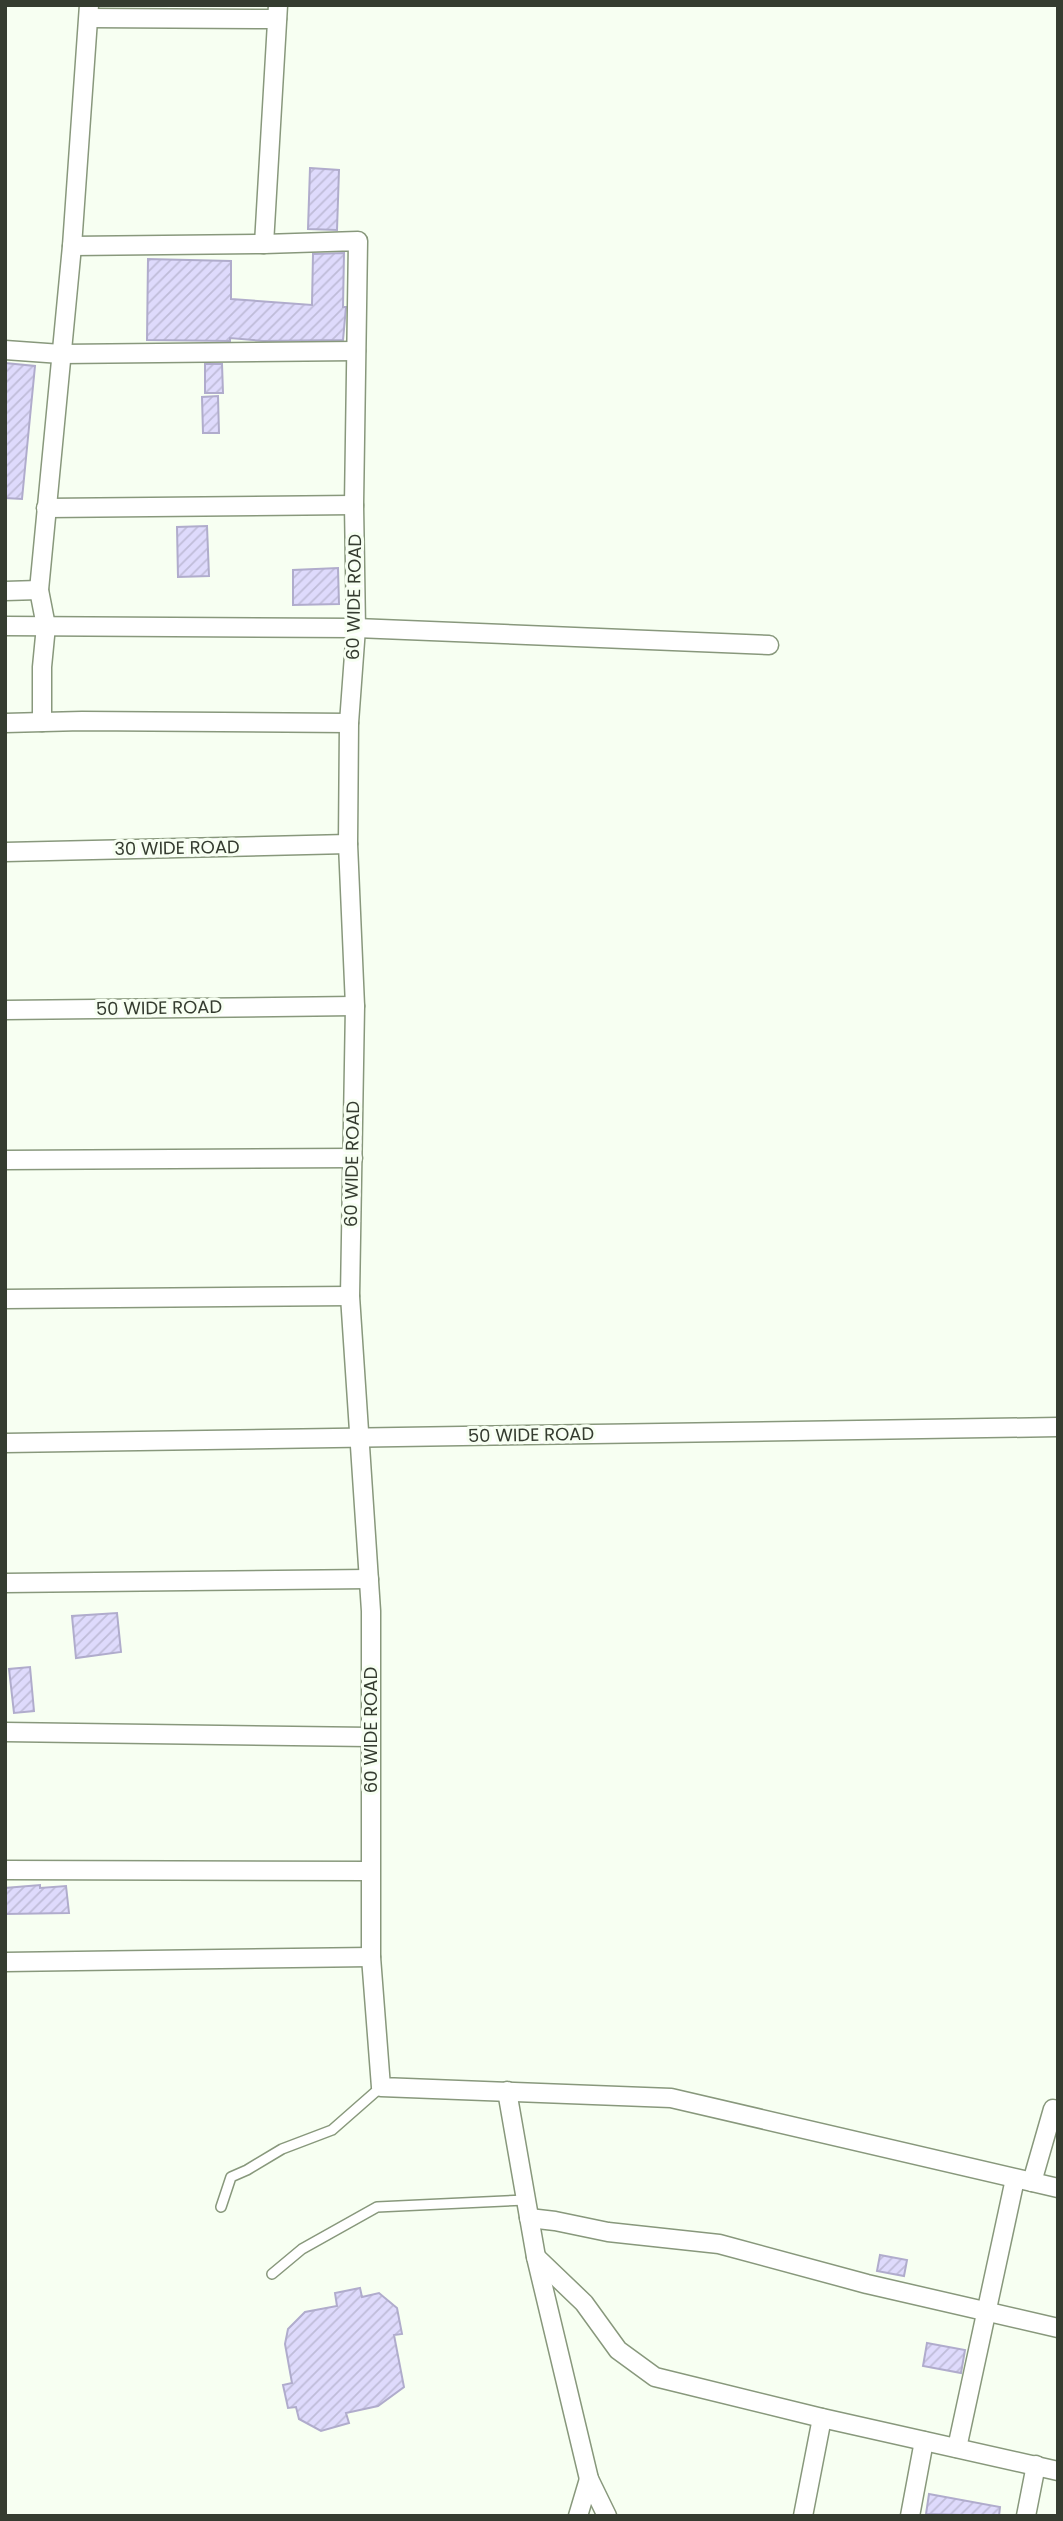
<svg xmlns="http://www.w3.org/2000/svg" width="1063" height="2521" font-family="Poppins,sans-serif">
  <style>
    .building { fill: url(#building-hatch); stroke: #b0accc; stroke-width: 2 }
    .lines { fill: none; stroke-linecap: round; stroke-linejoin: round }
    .lane-casing { stroke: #88987c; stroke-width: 12 }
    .street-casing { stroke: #88987c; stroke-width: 21 }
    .lane { stroke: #fff; stroke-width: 9 }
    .street { stroke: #fff; stroke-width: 18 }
    .labels { text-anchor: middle; stroke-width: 6; stroke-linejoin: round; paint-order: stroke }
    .street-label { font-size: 18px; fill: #353c30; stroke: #f7fff2 }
  </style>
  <defs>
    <pattern id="building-hatch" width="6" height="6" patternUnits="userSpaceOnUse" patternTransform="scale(1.75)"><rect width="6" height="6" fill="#dedafc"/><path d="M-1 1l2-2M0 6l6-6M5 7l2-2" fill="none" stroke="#bfbcd8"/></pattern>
  </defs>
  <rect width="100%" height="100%" fill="#f7fff2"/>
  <g class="building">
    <polygon points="310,168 339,170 337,230 308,229"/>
    <polygon points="344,253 343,307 346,307 343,340 263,341 230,338 230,341 147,340 148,259 231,261 231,299 312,305 313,254"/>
    <polygon points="5,363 35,366 22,499 5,498"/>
    <polygon points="205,364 222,364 223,393 205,393"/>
    <polygon points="218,396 219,433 203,433 202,397"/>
    <polygon points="207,526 209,576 178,577 177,527"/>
    <polygon points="338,568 339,604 293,605 293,570"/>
    <polygon points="117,1613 121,1652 76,1658 72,1616"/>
    <polygon points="30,1667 34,1711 14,1713 9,1669"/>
    <polygon points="40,1885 40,1888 66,1886 69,1913 5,1914 5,1888"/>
    <polygon points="880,2255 907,2260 904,2276 877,2271"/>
    <polygon points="360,2288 362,2297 379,2293 397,2308 402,2334 394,2335 404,2387 378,2406 346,2413 349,2423 321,2431 299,2419 296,2407 288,2408 283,2385 292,2383 285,2344 288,2329 305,2312 337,2306 335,2293"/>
    <polygon points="927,2343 965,2350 961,2373 923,2366"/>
    <polygon points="929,2494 1000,2507 999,2516 926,2514"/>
  </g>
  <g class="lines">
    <g class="lane-casing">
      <g id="lane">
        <polyline points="221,2207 231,2177 247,2170 282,2149 332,2130 381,2087"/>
        <polyline points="272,2274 302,2249 377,2207 526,2200"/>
      </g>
    </g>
    <g class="street-casing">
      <g id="street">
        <polyline points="89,18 277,19"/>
        <polyline points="264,244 278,5"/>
        <polyline points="72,246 264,244 358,241 354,505 356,628 349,723 348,844 355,1006 350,1296 371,1611 371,1957 381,2087 671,2098 1058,2188"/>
        <polyline points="5,350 61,354 356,351"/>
        <polyline points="46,508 354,505"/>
        <polyline points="5,591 39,590"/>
        <polyline points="5,626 356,628 769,645"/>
        <polyline points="42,722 42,667 46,626 39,590 72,246 89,5"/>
        <polyline points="5,723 82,721 349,723"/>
        <polyline points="5,852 348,844"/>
        <polyline points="5,1010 355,1006"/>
        <polyline points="5,1160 353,1158"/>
        <polyline points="5,1299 350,1296"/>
        <polyline points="5,1443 1058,1427"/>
        <polyline points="5,1583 369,1579"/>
        <polyline points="5,1732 370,1737"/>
        <polyline points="5,1870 370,1871"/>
        <polyline points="5,1962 371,1957"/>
        <polyline points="507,2091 536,2257 589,2479 607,2516"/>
        <polyline points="1032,2182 1053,2109"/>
        <polyline points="529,2218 555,2221 608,2232 719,2244 867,2284 1058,2328"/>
        <polyline points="536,2257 584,2303 618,2350 655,2377 822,2418 1058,2471"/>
        <polyline points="957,2448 1015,2179"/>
        <polyline points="578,2516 589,2479"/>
        <polyline points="803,2516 822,2418"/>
        <polyline points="910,2516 924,2441"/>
        <polyline points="1026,2516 1036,2465"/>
      </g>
    </g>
    <use href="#lane" class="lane"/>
    <use href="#street" class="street"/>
  </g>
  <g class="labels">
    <g class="street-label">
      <text transform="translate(354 597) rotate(-89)" y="6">60 WIDE ROAD</text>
      <text transform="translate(177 848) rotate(-1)" y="6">30 WIDE ROAD</text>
      <text transform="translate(159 1008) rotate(-1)" y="6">50 WIDE ROAD</text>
      <text transform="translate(352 1164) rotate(-89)" y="6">60 WIDE ROAD</text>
      <text transform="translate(531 1435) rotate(-1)" y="6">50 WIDE ROAD</text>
      <text transform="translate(371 1730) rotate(-90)" y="6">60 WIDE ROAD</text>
    </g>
  </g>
  <rect width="1063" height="2521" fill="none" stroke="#353c30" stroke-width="14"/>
</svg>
